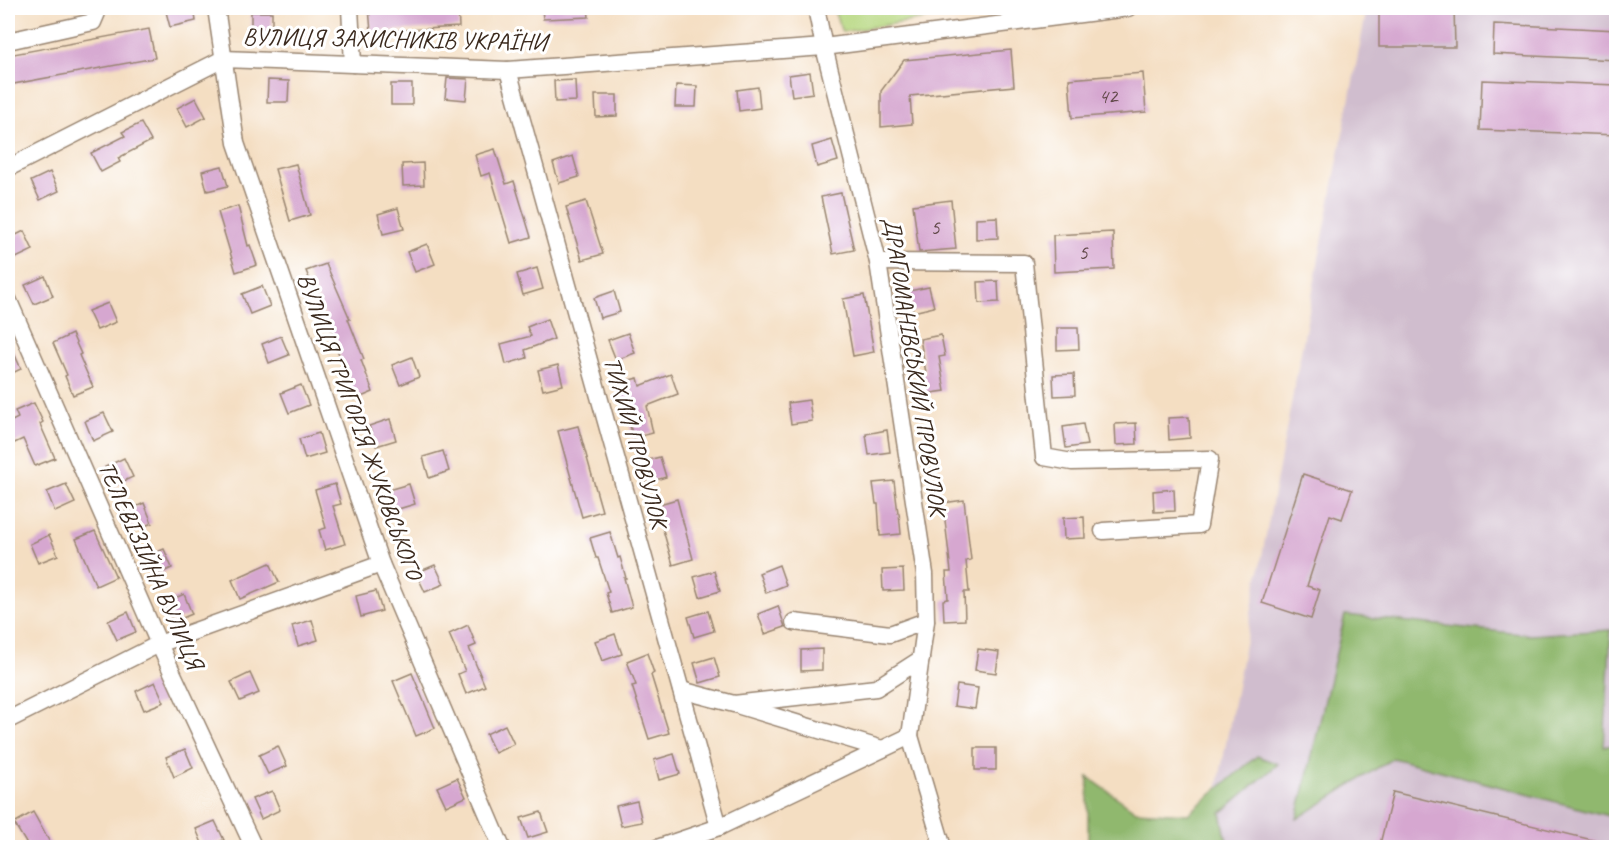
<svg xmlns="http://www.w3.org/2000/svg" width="1624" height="855" font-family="Caveat,sans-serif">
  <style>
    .industrial { fill: #d0bdce }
    .green { fill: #b6d77f; stroke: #78804e; stroke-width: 1.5 }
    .forest { fill: #90b86e; stroke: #667146; stroke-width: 1.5 }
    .building { fill: #d6a7d0 }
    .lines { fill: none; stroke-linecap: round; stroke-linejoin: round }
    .minor-casing { stroke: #988470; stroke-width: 19 }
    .minor { stroke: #fff; stroke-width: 16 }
    .labels { text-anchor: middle; stroke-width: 6; stroke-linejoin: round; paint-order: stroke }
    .number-label { font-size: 21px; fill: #62494a }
    .street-label { font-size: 24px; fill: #3b2a1e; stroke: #fff }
  </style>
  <rect width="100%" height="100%" fill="#fff"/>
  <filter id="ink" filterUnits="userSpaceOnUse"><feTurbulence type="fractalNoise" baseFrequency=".0167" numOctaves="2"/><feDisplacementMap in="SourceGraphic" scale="12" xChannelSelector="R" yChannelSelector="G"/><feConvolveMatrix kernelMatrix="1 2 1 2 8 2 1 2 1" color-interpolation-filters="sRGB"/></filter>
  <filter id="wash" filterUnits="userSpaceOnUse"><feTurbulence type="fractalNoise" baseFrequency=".008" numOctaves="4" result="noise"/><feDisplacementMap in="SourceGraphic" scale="24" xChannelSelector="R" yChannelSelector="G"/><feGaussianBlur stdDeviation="1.35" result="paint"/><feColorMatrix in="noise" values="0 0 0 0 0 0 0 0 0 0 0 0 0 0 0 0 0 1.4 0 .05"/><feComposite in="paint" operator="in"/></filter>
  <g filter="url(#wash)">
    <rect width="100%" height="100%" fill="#f4dec2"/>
    <polygon class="industrial" points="1367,8 1616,8 1616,847 1206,848"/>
    <polygon class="green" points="833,8 994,8 842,32"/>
    <g class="forest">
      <polygon points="1345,615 1530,635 1611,630 1604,746 1616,746 1616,818 1393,758 1297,819"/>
      <polygon points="1257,756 1278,764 1221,813 1228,847 1212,847 1212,846 1141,835 1129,847 1088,847 1088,777 1136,811 1188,814"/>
    </g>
    <g id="blocks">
      <g class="building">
        <polygon points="165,8 194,8 196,21 170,27"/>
        <polygon points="369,8 458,8 459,27 371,32"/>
        <polygon points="542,8 588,8 589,17 543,19"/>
        <polygon points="1379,8 1454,8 1455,47 1379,47"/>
        <rect x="251" y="12" width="21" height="21"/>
        <polygon points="1494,24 1617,30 1617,60 1493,54"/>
        <polygon points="149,29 155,58 8,85 8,55"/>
        <polygon points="1011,50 1014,86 910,96 912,124 881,127 881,91 904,60"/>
        <polygon points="810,72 813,93 792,96 789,75"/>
        <polygon points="1143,73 1146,112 1072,118 1069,79"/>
        <polygon points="447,78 468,79 466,100 445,98"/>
        <polygon points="268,80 289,81 288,102 267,102"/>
        <polygon points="575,80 576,101 555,102 554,81"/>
        <polygon points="1482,80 1617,85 1617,135 1480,130"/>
        <rect x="391" y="84" width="21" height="21"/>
        <polygon points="676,85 697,86 696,107 675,107"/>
        <polygon points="758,87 760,108 739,111 737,90"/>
        <polygon points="595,95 617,95 617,116 596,117"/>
        <polygon points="196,98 206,117 187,127 177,108"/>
        <polygon points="141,123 151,141 118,158 120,162 101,172 91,153 125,136 122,132"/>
        <polygon points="832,140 838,161 817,167 812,146"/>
        <polygon points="495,149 506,184 514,181 531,237 511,243 490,173 481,176 475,155"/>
        <polygon points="573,156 579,177 559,183 553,163"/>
        <polygon points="423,163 424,185 403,186 402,164"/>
        <polygon points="296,164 310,215 290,221 275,169"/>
        <polygon points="222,166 228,186 207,191 202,171"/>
        <polygon points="50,172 59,191 40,200 31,181"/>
        <polygon points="841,193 854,250 833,254 821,197"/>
        <polygon points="951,200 956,249 919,252 913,205"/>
        <polygon points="586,201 603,254 582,260 566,207"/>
        <polygon points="238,206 248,246 250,245 257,265 236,272 218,212"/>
        <polygon points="398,208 404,229 383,234 378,214"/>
        <polygon points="997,217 998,238 976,239 976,218"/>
        <polygon points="24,231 33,250 14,259 8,245 8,239"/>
        <polygon points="1113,232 1114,269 1054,272 1053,235"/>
        <polygon points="427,244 435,264 415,272 407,252"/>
        <polygon points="326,264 350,319 348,319 364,359 361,360 373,392 354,400 346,380 349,379 336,347 338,346 306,271"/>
        <polygon points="537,268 543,289 523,295 517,274"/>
        <polygon points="45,276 53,296 34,304 25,285"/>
        <polygon points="998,281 999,302 979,303 978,282"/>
        <polygon points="262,286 270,306 250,314 242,294"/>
        <polygon points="929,287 934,307 913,312 909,291"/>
        <polygon points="614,291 620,312 600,318 594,298"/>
        <polygon points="864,295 874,352 853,356 843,299"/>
        <polygon points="108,303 116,322 97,330 88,311"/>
        <polygon points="547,319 554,339 525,350 527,358 506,364 501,344 531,336 527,327"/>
        <polygon points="1057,328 1078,328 1079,349 1057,350"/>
        <polygon points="628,333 635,353 616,360 608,340"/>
        <polygon points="72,334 81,354 79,355 93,387 73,395 65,376 67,375 53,343"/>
        <polygon points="941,335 945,356 939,357 945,391 924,394 921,374 926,373 920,339"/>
        <polygon points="281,336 289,355 269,363 262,344"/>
        <polygon points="8,339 21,369 8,375"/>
        <polygon points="412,357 419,377 400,385 392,365"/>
        <polygon points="558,365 563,385 543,390 538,370"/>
        <polygon points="671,374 678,394 647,406 653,433 633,438 625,403 622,403 617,383 638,378 640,386"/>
        <polygon points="1074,374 1075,395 1054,396 1053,375"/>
        <polygon points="301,385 309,405 289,413 281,393"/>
        <polygon points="809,400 812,421 791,424 788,403"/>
        <polygon points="34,403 43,422 40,424 55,458 35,466 23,439 8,446 8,423 18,418 15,411"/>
        <polygon points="104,413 113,432 93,441 85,421"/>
        <polygon points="1189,417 1190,438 1169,440 1168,418"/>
        <polygon points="390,419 396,440 376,446 369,426"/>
        <polygon points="1136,423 1137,444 1116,445 1115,424"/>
        <polygon points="1083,424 1087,445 1066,448 1063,427"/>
        <polygon points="578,426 602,511 582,517 558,431"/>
        <polygon points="887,430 890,452 869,455 866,434"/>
        <polygon points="319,433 325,453 305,459 299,439"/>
        <polygon points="443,451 449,471 429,478 423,457"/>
        <polygon points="660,457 666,477 646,483 640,462"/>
        <polygon points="124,458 133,477 113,486 105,467"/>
        <polygon points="1303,474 1352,490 1342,519 1330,515 1307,586 1320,590 1311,619 1262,603"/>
        <polygon points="894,481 898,513 899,513 901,534 880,536 878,504 876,504 873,483"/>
        <polygon points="66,484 75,503 55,512 47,492"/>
        <polygon points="335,484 341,504 333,506 345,544 325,550 319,530 326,528 315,490"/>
        <polygon points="409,484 415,504 395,510 388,490"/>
        <polygon points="1174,489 1175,511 1154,512 1153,491"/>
        <polygon points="677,499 693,559 673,565 656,505"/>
        <polygon points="964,500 971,560 966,561 969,592 964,592 965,620 944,621 943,600 948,599 946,572 951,572 943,503"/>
        <polygon points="144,503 152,523 133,531 125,512"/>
        <polygon points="1084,517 1085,538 1064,539 1063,518"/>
        <polygon points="95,531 116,577 96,586 76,539"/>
        <polygon points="610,532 618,558 620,557 626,578 624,578 632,607 612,613 606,593 609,592 598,558 596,558 590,538"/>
        <polygon points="49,535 58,555 38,563 30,544"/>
        <polygon points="164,549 172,568 153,577 145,557"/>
        <polygon points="270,563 279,582 240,599 232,580"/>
        <polygon points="435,565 444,584 425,592 416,573"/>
        <polygon points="779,565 786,585 766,593 759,573"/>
        <polygon points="903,569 904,590 883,591 882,570"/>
        <polygon points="714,571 720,591 700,597 694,577"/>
        <polygon points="376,591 382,611 361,617 356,596"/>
        <polygon points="184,594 192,614 173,622 164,603"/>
        <polygon points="778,606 785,627 765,634 758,614"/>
        <polygon points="708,611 714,631 694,637 688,617"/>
        <polygon points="128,612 136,632 117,640 108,621"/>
        <polygon points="312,620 318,640 298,646 292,626"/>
        <polygon points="468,625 476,645 469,648 485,686 466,694 458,674 465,671 449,634"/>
        <polygon points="615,634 622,654 602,661 595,641"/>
        <polygon points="822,649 822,670 801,671 801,650"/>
        <polygon points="978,649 999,652 996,673 975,670"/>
        <polygon points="647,653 654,673 651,675 669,733 649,739 632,686 636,685 627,661"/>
        <polygon points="714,657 720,677 700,683 694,663"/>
        <polygon points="250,673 259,693 240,701 231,682"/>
        <polygon points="412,673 435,728 416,736 393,681"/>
        <polygon points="155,682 164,702 144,710 136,691"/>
        <polygon points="957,685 978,688 975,709 954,706"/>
        <polygon points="505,725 514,744 495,753 486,734"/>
        <polygon points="278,746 287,766 268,774 259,755"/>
        <rect x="975" y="748" width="21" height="22"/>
        <polygon points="185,749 193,768 174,777 166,757"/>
        <polygon points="674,754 680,774 659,780 654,760"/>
        <polygon points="457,778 466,797 446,806 437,787"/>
        <polygon points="272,791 280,810 261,819 252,799"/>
        <polygon points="1393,792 1605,843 1605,848 1379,848"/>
        <polygon points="637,801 642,822 621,826 616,806"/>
        <polygon points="33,812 53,848 29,848 14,823"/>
        <polygon points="541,812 548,832 528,838 521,818"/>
        <polygon points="215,821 224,840 204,848 196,829"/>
      </g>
    </g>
  </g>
  <g filter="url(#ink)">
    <use href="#blocks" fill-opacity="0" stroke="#988470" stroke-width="1.5"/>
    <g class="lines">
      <g class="minor-casing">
        <g id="minor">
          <polyline points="216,8 236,143 381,564 502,848"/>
          <polyline points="350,8 353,64"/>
          <polyline points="816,8 824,47 878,262 925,574 926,621 910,736 943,848"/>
          <polyline points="8,41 93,22 99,8"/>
          <polyline points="508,70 719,827"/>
          <polyline points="8,168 223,59 508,70 824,47 1128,8"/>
          <polyline points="878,262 1024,263 1044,457 1072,462 1210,459 1199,525 1103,531"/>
          <polyline points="8,299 159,644 254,848"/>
          <polyline points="794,622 890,634 926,621"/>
          <polyline points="681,690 734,704 876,688 921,659"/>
          <polyline points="740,706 882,749"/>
          <polyline points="8,720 159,644 381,564"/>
          <polyline points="657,848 719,827 910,736"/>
        </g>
      </g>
      <use href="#minor" class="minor"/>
    </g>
  </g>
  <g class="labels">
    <g class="number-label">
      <text x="1108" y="103">42</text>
      <text x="935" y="234">5</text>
      <text x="1083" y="259">5</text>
    </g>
    <g class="street-label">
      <text transform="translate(395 39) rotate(1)" y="8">ВУЛИЦЯ ЗАХИСНИКІВ УКРАЇНИ</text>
      <text transform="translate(915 366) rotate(81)" y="8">ДРАГОМАНІВСЬКИЙ ПРОВУЛОК</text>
      <text transform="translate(360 426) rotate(70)" y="8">ВУЛИЦЯ ГРИГОРІЯ ЖУКОВСЬКОГО</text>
      <text transform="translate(636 442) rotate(74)" y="8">ТИХИЙ ПРОВУЛОК</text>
      <text transform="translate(151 565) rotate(66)" y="8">ТЕЛЕВІЗІЙНА ВУЛИЦЯ</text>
    </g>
  </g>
  <rect width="1624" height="855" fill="none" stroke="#fff" stroke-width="30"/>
</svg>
